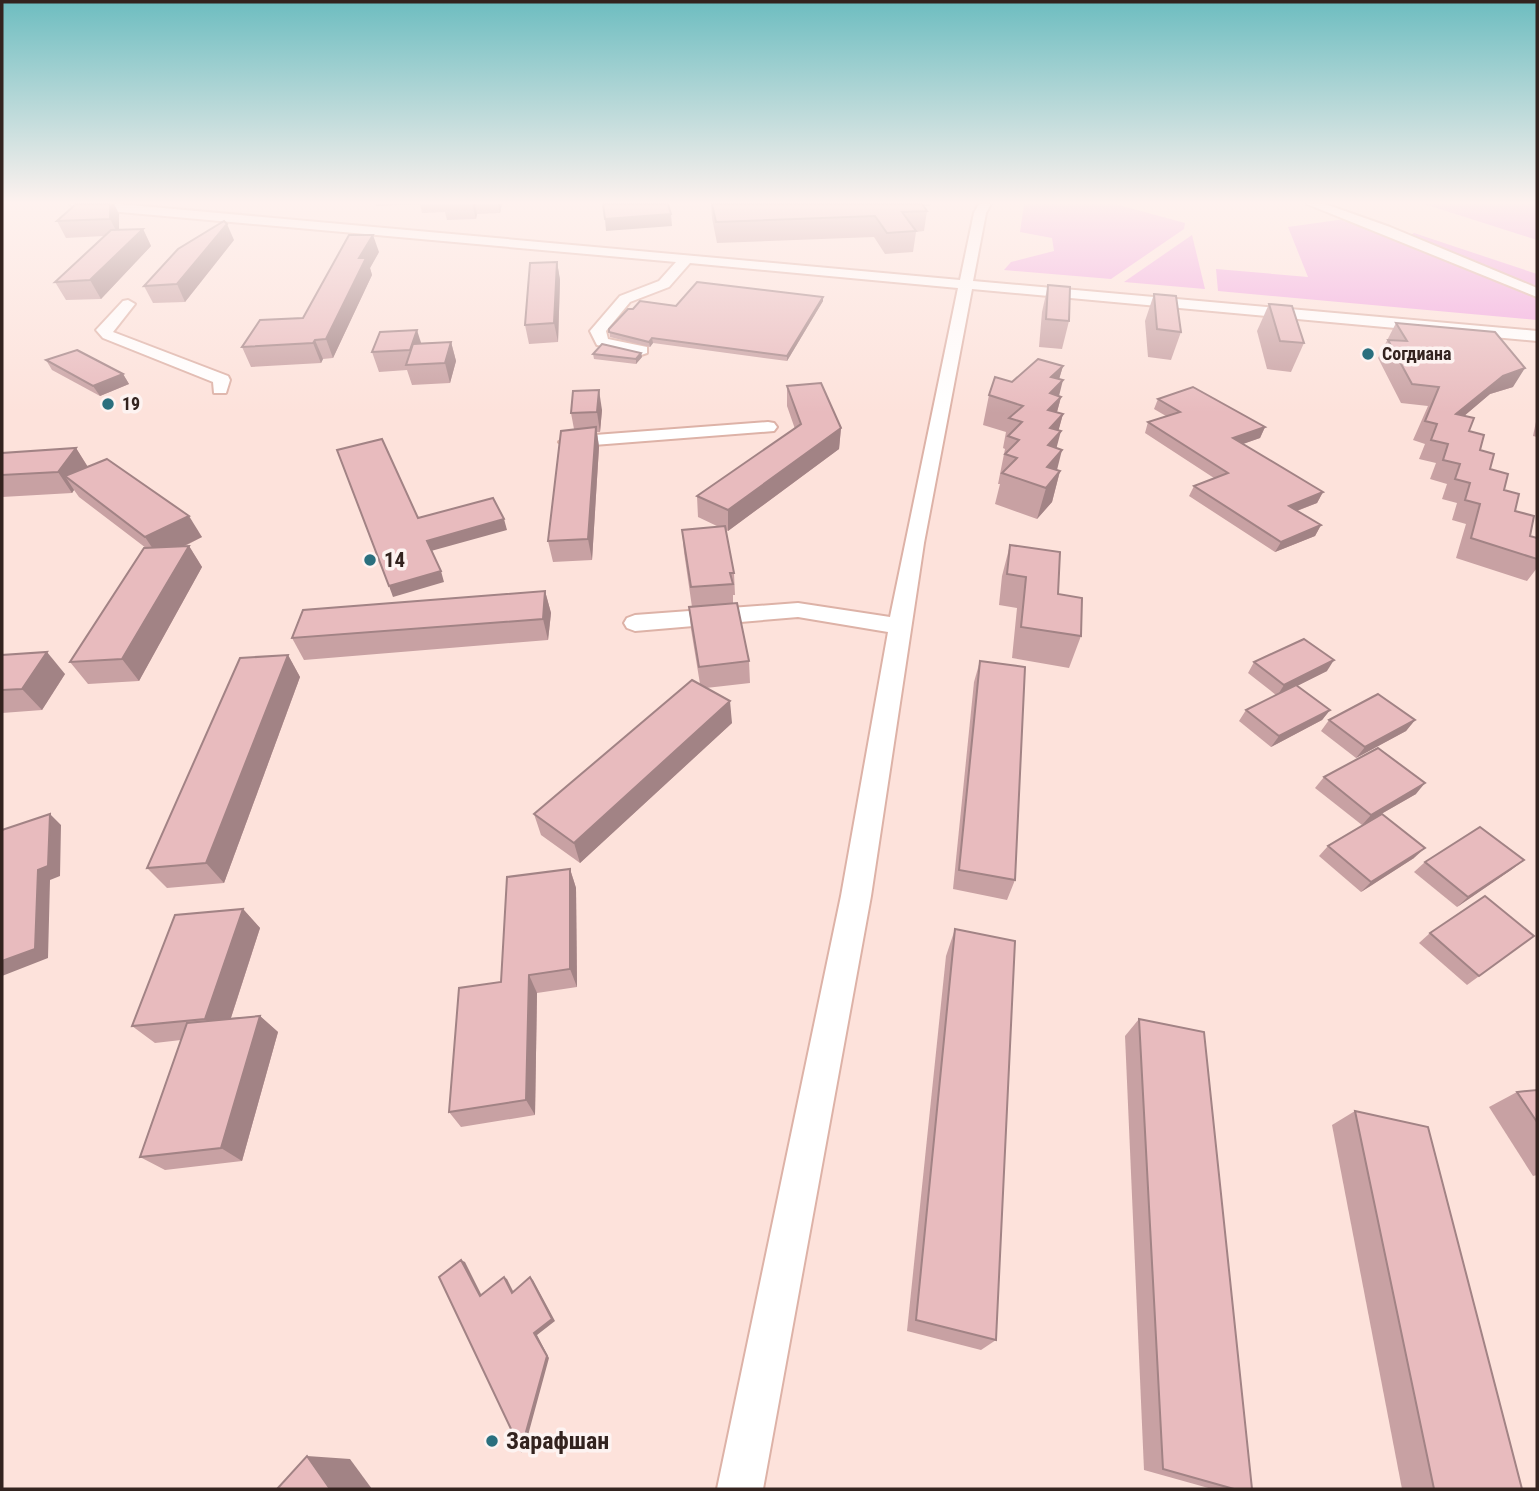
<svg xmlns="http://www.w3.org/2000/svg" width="1539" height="1491" font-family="'Roboto Condensed',sans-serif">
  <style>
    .green { fill: #f0a5e0 }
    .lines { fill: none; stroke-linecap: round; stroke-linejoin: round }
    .minor-casing { stroke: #ddb2a7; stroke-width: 4 }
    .minor { fill: #fff; fill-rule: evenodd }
    .wall { fill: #c8a1a3 }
    .shaded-wall { fill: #a28385 }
    .building { fill: #e8bbbe; stroke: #a28385; stroke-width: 2 }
    .poi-dot { fill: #2a6f7e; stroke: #fdf3f1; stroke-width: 2.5 }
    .labels { text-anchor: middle; stroke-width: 7; stroke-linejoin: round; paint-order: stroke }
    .far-poi-label { font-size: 18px; font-weight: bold; fill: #33231f; stroke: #fdf3f1; text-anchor: start }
    .poi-label { font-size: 21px; font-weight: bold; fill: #33231f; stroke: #fdf3f1; text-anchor: start }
    .near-poi-label { font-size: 24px; font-weight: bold; fill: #33231f; stroke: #fdf3f1; text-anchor: start }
  </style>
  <rect width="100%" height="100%" fill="#fde2db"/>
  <g class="green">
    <polygon points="1024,204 1115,204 1185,223 1184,229 1111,279 1004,270 1011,262 1054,251 1052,238 1020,232"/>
    <polygon points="1424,204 1537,204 1537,240"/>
    <polygon points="1345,219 1537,297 1537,320 1218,291 1216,269 1308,277 1288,227"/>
    <polygon points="1414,233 1537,274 1537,288 1409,236"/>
    <polygon points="1192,235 1205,289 1124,282"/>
  </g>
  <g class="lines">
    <g class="minor-casing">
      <g id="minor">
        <polygon points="70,204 119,204 960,280 974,213 979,204 991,204 986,213 973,281 1537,331 1537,341 972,289 924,543 871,896 763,1489 717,1489 841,896 888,632 798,617 635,631 627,628 624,623 627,618 635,615 798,603 890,617 958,288 690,263 669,287 630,302 606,331 608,339 647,347 647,353 641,355 597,345 590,331 620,296 659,281 676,262 76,208"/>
        <polygon points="1307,204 1325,204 1390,227 1537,288 1537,297"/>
        <polygon points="128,300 135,304 113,332 228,376 230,380 226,393 214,393 213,382 103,338 96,330 123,301"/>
        <polygon points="768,422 774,423 777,427 774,431 568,447 559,442 568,437"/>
      </g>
    </g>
    <use href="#minor" class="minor"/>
  </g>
  <g class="wall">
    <polygon points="76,204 114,204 119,214 119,230 143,229 151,246 101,299 66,300 55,282 104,236 66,238 57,221"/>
    <polygon points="376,204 502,204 500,213 477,214 476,219 447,220 445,212 422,213 420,204 376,206"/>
    <polygon points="711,204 931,204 930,206 923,206 927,211 924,231 916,232 913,252 885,254 874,237 717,243 712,218"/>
    <polygon points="234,240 185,302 153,303 144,286"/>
    <polygon points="379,252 370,268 372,275 333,358 323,359 321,363 251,367 242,347 303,318"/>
    <polygon points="557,262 560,280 558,342 529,344 525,325"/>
    <polygon points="1048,285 1069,321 1062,349 1039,347 1042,312"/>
    <polygon points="1154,294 1181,332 1171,360 1148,357 1145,321"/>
    <polygon points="823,297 823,301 787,361 653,343 650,347 610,337 609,329 633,309"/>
    <polygon points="1269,304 1304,343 1291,372 1267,369 1257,331"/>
    <polygon points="1396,323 1513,387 1490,394 1464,416 1469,431 1490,469 1504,490 1530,536 1537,538 1537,568 1527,581 1456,558 1466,524 1452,520 1457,503 1442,499 1447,484 1430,479 1436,463 1419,459 1425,444 1413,440 1428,406 1401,403 1378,358"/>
    <polygon points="451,342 456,361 450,383 412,385 407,370 379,372 372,352 422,343"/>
    <polygon points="641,353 642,357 636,364 594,359 593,354"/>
    <polygon points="46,360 123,374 129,384 100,396 52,370"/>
    <polygon points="1063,366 1059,379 1059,396 1061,397 1057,412 1063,414 1058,431 1056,448 1057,470 1060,471 1052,502 1037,519 995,504 1000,484 998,484 1005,449 1003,448 1006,432 983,425 989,395 1012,382"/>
    <polygon points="787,386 841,428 839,449 728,531 726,530 734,573 735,595 733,595 733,604 749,661 750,683 706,688 732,723 580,863 541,835 534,814 700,684 691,629 689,607 692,607 684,552 682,530 719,527 698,517 697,496 795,429 787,406"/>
    <polygon points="1158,399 1265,427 1260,438 1242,444 1323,492 1317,503 1297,511 1321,525 1315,536 1275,552 1189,496 1194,486 1214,478 1145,433 1148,422 1166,416 1154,409"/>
    <polygon points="602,410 600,432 597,432 599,447 592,560 553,562 548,541 574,429 571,413"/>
    <polygon points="1537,417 1537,437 1533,436"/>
    <polygon points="76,448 88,467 202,537 185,546 189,546 202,567 139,681 88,684 70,662 146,548 79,497 74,490 72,493 2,497 2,453"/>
    <polygon points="1010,545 1058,594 1081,636 1069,668 1012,658 1017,608 999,605 1002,576"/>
    <polygon points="545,591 551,613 548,640 304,660 292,638"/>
    <polygon points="2,655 65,674 42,710 2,713"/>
    <polygon points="288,655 300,677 224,883 167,888 147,868"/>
    <polygon points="980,661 1015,880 1007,900 953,889 974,682"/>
    <polygon points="1254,662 1327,671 1297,686 1330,710 1322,720 1271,747 1239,721 1246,710 1276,695 1248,673"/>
    <polygon points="1329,720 1415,720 1406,731 1356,758 1321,731"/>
    <polygon points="1324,777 1416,794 1362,825 1315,788"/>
    <polygon points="1328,846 1414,858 1361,892 1319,856"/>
    <polygon points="1524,860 1511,870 1457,907 1414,872 1425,862"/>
    <polygon points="570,869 576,888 577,987 537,993 535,1115 461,1127 449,1112 501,982"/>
    <polygon points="243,909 260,928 231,1018 260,1016 278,1032 242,1161 165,1170 140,1157 181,1040 155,1043 132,1026"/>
    <polygon points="955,929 996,1340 981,1350 907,1331 946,956"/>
    <polygon points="1430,933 1534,936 1467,985 1419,943"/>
    <polygon points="1139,1019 1252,1489 1212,1489 1144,1470 1125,1036"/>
    <polygon points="1537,1090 1537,1175 1533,1176 1489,1107 1517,1092"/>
    <polygon points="1355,1111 1522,1489 1402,1489 1332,1125"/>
  </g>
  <g class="shaded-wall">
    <polygon points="110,204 114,204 119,214 119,236 110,219"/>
    <polygon points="472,204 475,204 477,214 476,219"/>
    <polygon points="498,204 502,204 500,213"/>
    <polygon points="671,214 672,226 606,231 605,219"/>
    <polygon points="227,224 234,240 185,302 177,284"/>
    <polygon points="143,229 151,246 101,299 90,280"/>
    <polygon points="373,235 379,252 370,268 372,275 333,358 326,339 359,258"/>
    <polygon points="557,262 560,280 558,342 554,323"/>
    <polygon points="823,297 823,301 787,361 787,356"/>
    <polygon points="417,330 423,349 410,350"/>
    <polygon points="652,338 653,343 650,347 649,342"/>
    <polygon points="315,340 323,359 321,363 313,343"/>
    <polygon points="451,342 456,361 450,383 445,363"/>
    <polygon points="641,353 642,357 636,364 636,359"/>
    <polygon points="1063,366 1057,386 1063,380 1058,400 1061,397 1054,423 1063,414 1057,436 1061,431 1053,461 1062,450 1055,478 1060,471 1052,502 1037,519 1046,488 1048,402 1051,377"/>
    <polygon points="1525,368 1513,387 1490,394 1444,433 1456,414 1503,376"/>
    <polygon points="123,374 129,384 100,396 93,386"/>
    <polygon points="599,390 602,410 600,432 597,412"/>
    <polygon points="596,427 599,447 592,560 588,539"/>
    <polygon points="1265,427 1260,438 1229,449 1233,438"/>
    <polygon points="841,428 839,449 728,531 728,510"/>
    <polygon points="76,448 89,469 65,476 74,490 72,493 58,472"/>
    <polygon points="1323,492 1317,503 1283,516 1289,506"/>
    <polygon points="189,516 202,537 159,558 145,537"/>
    <polygon points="504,519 507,530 431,551 427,541"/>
    <polygon points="1321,525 1315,536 1275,552 1281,542"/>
    <polygon points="189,546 202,567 139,681 122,659"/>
    <polygon points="441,571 444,582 393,597 389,586"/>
    <polygon points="545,591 551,613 548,640 543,619"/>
    <polygon points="47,652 65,674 42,710 22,689"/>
    <polygon points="288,655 300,677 224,883 206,863"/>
    <polygon points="1334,660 1327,671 1277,696 1284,685"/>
    <polygon points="730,701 732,723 580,863 574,843"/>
    <polygon points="1330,710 1322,720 1271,747 1279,736"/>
    <polygon points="1415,720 1406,731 1356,758 1365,747"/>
    <polygon points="1425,783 1416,794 1362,825 1371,815"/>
    <polygon points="50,814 61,825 60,876 50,880 48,958 2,976 2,961 38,870"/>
    <polygon points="1425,848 1414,858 1361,892 1371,882"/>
    <polygon points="1524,860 1511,870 1457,907 1468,897"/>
    <polygon points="570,869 576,888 577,987 570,969"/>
    <polygon points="243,909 260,928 225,1036 205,1019"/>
    <polygon points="529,975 537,993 535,1115 526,1100"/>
    <polygon points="260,1016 278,1032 242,1161 221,1148"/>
    <polygon points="461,1260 465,1262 483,1298 480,1296"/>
    <polygon points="504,1277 507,1279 515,1295 512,1293"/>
    <polygon points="530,1277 533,1280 555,1321 537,1335 549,1358 524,1450 521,1450 534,1333"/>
    <polygon points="307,1456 350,1459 372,1489 330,1489"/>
  </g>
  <g class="building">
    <polygon points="76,204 110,204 110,219 57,221"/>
    <polygon points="603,204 668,204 671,214 605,219"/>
    <polygon points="712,204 922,204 927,211 902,212 916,231 887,233 875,216 716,222"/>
    <polygon points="224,221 227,224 177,284 144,286 178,249"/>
    <polygon points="143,229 90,280 55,282 111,230"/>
    <polygon points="349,235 373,235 359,258 366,258 326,339 315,340 313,343 242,347 260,320 303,318"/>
    <polygon points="557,262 554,323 525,325 530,263"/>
    <polygon points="697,282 823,297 787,356 652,338 649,342 609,332 609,329 628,309 633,309 640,301 676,306"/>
    <polygon points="1048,285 1070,287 1069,321 1046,319"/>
    <polygon points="1154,294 1176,296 1181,332 1157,329"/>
    <polygon points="1269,304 1292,306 1304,343 1280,341"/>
    <polygon points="1396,323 1495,332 1525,368 1503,376 1456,414 1474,418 1469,431 1484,435 1480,450 1494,454 1490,469 1508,474 1504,490 1519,494 1515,511 1534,516 1530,536 1537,538 1537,559 1471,538 1480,504 1465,500 1470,483 1455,479 1460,464 1443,460 1448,444 1431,440 1437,424 1425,421 1439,387 1412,384 1388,340 1407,341"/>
    <polygon points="417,330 410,350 372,352 380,332"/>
    <polygon points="451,342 445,363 406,365 413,344"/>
    <polygon points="602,344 641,353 636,359 593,354"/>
    <polygon points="77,350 123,374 93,386 46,360"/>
    <polygon points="1038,359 1063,366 1051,377 1063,380 1050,393 1061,397 1048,410 1063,414 1050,428 1061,431 1048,445 1062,450 1047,467 1060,471 1046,488 1002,473 1017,458 1005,454 1019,440 1008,436 1022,422 1009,418 1023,406 989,395 995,377 1012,382"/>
    <polygon points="821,383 841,428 728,510 697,496 801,424 787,386"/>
    <polygon points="1193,387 1265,427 1233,438 1323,492 1289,506 1321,525 1281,542 1194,486 1228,473 1148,422 1180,412 1158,399"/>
    <polygon points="599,390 597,412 571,413 573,391"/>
    <polygon points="596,427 588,539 548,541 561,431"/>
    <polygon points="382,439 418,518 493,498 504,519 427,541 441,571 389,586 337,450"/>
    <polygon points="76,448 58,472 2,475 2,453"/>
    <polygon points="107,459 189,516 145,537 65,476"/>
    <polygon points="725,526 734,573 730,573 733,584 691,587 682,530"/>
    <polygon points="1010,545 1060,552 1058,594 1082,598 1081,636 1021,627 1026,577 1007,574"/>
    <polygon points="189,546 122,659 70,662 144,548"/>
    <polygon points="545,591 543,619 292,638 303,610"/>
    <polygon points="737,603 749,661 699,667 689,607"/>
    <polygon points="1304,639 1334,660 1284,685 1254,662"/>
    <polygon points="47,652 22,689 2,690 2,655"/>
    <polygon points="288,655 206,863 147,868 240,658"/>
    <polygon points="980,661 1025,667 1015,880 959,870"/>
    <polygon points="692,680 730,701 574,843 534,814"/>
    <polygon points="1296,685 1330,710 1279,736 1246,710"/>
    <polygon points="1378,694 1415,720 1365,747 1329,720"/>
    <polygon points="1378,748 1425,783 1371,815 1324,777"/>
    <polygon points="50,814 48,866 38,870 35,949 2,961 2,830"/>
    <polygon points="1382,814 1425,848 1371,882 1328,846"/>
    <polygon points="1480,827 1524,860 1468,897 1425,862"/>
    <polygon points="570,869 570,969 529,975 526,1100 449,1112 459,988 501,982 507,877"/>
    <polygon points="1485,896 1534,936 1479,976 1430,933"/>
    <polygon points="243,909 205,1019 132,1026 175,915"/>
    <polygon points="955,929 1015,941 996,1340 916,1320"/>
    <polygon points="260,1016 221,1148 140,1157 187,1023"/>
    <polygon points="1139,1019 1204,1032 1252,1489 1234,1489 1163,1469"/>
    <polygon points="1537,1090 1537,1122 1517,1092"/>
    <polygon points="1355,1111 1428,1127 1522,1489 1434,1489"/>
    <polygon points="461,1260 480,1296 504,1277 512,1293 530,1277 552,1319 534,1333 547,1356 521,1450 439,1277"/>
    <polygon points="307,1456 330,1489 277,1489"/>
  </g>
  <linearGradient id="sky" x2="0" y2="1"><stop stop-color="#6dbdc0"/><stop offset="0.49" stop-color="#fef2ef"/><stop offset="1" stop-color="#fef2ef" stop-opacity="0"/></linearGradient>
  <rect width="1539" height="413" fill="url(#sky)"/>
  <g class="poi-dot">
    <circle cx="1368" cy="354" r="7"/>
    <circle cx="108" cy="404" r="7"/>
    <circle cx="370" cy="560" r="7"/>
    <circle cx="492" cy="1441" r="7"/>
  </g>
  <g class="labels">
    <g class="far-poi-label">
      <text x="1382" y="360">Согдиана</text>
      <text x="122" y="410">19</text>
    </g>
    <g class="poi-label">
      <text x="384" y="567">14</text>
    </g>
    <g class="near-poi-label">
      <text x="506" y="1449">Зарафшан</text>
    </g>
  </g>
  <rect width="1539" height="1491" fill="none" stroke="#33231f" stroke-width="7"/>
</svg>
